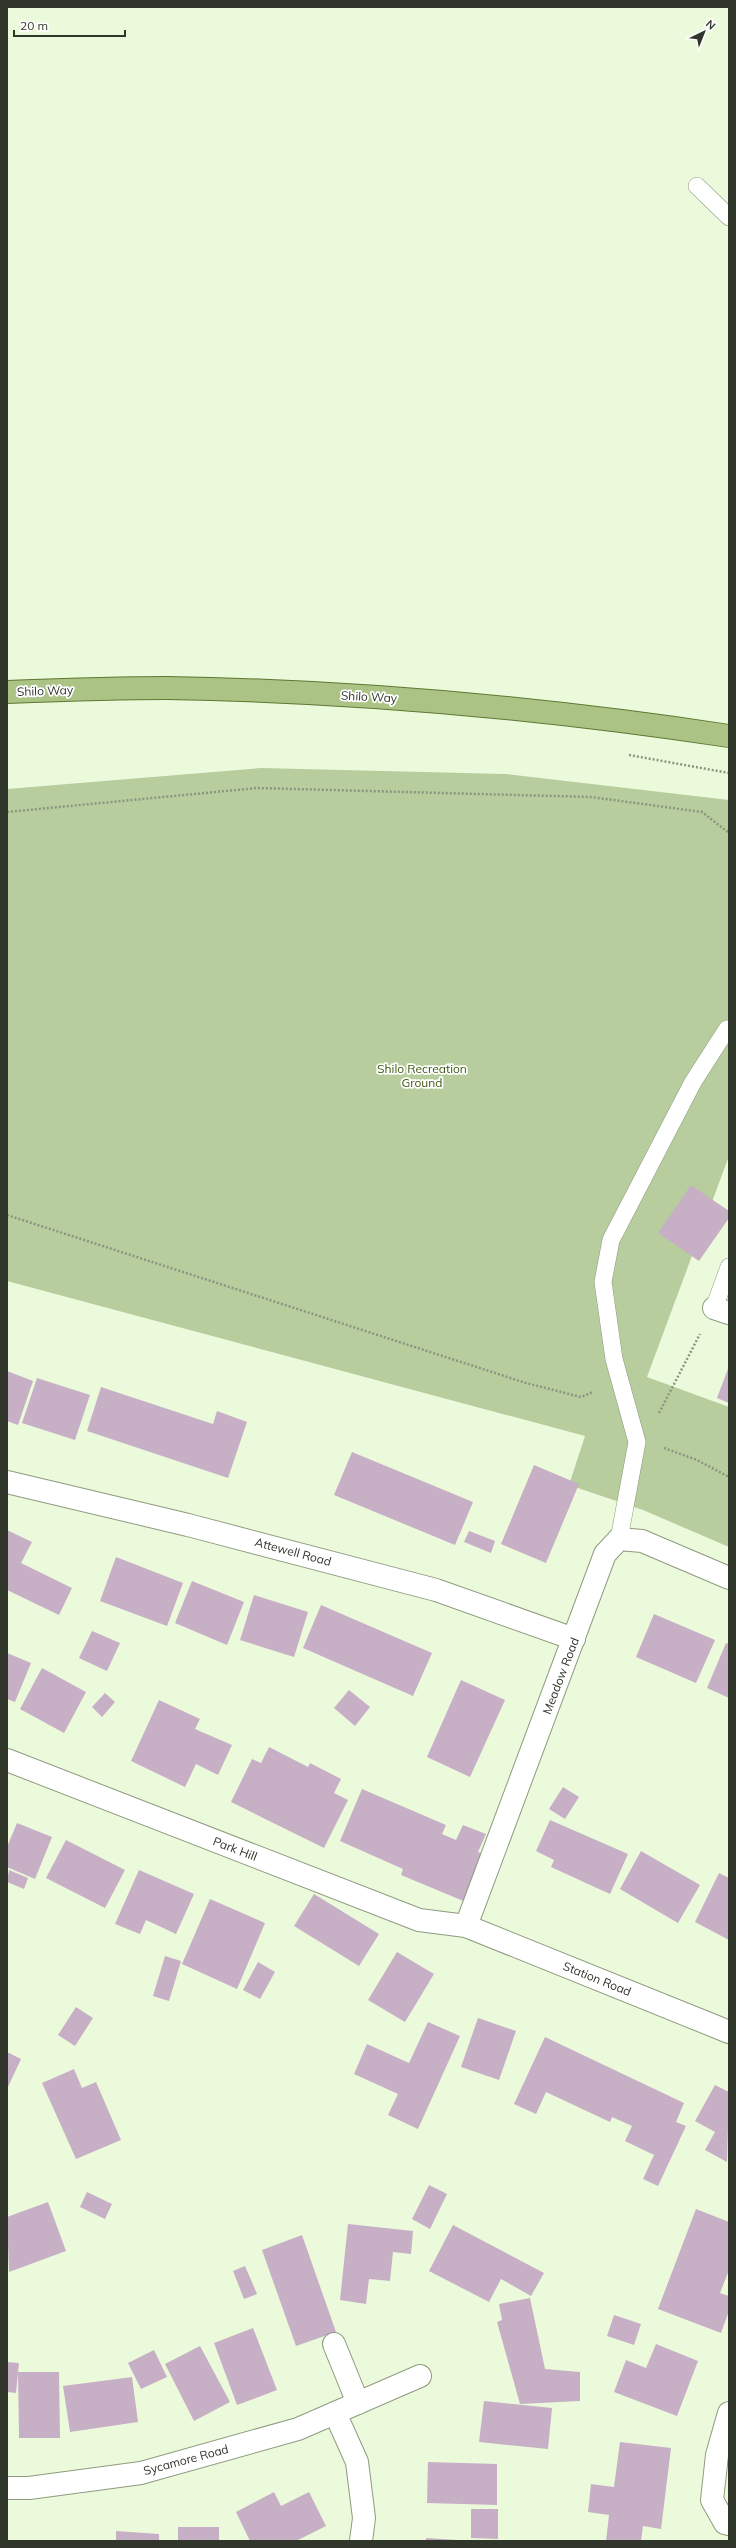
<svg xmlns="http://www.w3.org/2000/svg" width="736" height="2548" font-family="Mulish,sans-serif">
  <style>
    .green { fill: #b7cd9d }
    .building { fill: #c7afc6 }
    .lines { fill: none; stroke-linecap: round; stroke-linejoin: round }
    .lane-casing { stroke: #8e9b7f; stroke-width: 18 }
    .street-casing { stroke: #8e9b7f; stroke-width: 24 }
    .primary-casing { stroke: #5d7832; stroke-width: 24 }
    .path { stroke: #8b9580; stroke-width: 2.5; stroke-dasharray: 2 2; stroke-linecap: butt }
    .lane { stroke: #fff; stroke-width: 17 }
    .street { stroke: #fff; stroke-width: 22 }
    .primary { stroke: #acc386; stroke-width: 22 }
    .labels { text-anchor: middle; stroke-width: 3.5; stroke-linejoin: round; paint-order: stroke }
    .street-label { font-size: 12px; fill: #31362b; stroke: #fff }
    .park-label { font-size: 12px; fill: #3d570f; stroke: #fff }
  </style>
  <rect width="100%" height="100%" fill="#ecfadc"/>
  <polygon class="green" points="261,768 505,774 729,800 729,1156 647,1377 729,1407 729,1547 643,1510 569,1485 585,1436 7,1281 7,789"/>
  <g class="building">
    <polygon points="691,1185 729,1211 729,1218 699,1261 658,1233"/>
    <polygon points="729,1366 729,1403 717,1398"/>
    <polygon points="7,1371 33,1381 18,1425 7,1421"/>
    <polygon points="37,1378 90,1395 75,1440 22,1423"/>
    <polygon points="101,1387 213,1424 217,1411 247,1422 228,1478 87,1431"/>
    <polygon points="352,1452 473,1502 455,1545 334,1495"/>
    <polygon points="534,1465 579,1484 546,1563 501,1544"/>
    <polygon points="7,1530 32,1542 21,1563 72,1588 59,1615 7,1590"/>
    <polygon points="469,1531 495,1541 491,1553 464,1542"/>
    <polygon points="116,1557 183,1583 167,1626 100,1601"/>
    <polygon points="192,1581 244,1602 227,1645 175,1623"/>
    <polygon points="254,1595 308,1612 294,1657 240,1640"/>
    <polygon points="321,1605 432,1653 413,1696 303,1648"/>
    <polygon points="654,1614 715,1640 696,1683 636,1657"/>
    <polygon points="92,1631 120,1643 107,1671 79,1658"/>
    <polygon points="726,1643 729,1644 729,1698 707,1688"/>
    <polygon points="7,1653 31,1663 15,1702 7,1699"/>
    <polygon points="42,1668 86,1692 64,1733 20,1709"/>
    <polygon points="461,1680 505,1700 470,1777 427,1757"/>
    <polygon points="349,1690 370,1707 355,1726 334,1708"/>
    <polygon points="105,1693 115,1702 102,1717 92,1707"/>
    <polygon points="159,1700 200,1719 195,1729 232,1745 218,1775 196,1764 185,1787 131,1761"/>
    <polygon points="269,1747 308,1767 310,1763 341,1779 334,1793 348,1800 324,1848 231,1802 252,1759 261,1763"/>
    <polygon points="563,1787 579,1797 565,1819 549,1809"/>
    <polygon points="362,1789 446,1825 442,1834 456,1840 463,1825 486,1834 478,1852 493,1858 473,1905 401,1875 403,1869 340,1841"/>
    <polygon points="550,1820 628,1854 610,1894 551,1867 554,1860 536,1851"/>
    <polygon points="17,1823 52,1837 35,1879 7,1867 7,1847"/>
    <polygon points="66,1840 125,1870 105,1908 46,1878"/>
    <polygon points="641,1851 700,1885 678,1923 620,1889"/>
    <polygon points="9,1870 28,1878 24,1889 7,1882"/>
    <polygon points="139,1870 194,1894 176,1934 146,1920 140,1934 115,1924"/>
    <polygon points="719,1873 729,1878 729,1940 695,1922"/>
    <polygon points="314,1894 379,1934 359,1966 294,1926"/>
    <polygon points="210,1899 265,1923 237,1989 182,1964"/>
    <polygon points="397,1952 434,1974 405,2022 368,2000"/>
    <polygon points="165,1956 181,1961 169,2001 153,1996"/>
    <polygon points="258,1962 275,1972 260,1999 243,1990"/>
    <polygon points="76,2007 93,2018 75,2046 58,2035"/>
    <polygon points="478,2018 516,2031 499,2080 461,2067"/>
    <polygon points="428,2022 460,2036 418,2129 388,2115 398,2094 354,2074 367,2044 409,2063"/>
    <polygon points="545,2037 684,2103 676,2122 686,2126 658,2186 643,2179 654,2155 625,2141 632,2126 612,2117 610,2122 546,2092 536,2114 514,2104"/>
    <polygon points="7,2052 21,2059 7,2089"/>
    <polygon points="74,2069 82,2088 96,2082 121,2140 76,2159 42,2083"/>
    <polygon points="715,2085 729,2092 727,2162 705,2150 715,2132 695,2121"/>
    <polygon points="429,2185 447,2194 430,2229 412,2219"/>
    <polygon points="87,2192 112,2204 105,2219 80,2207"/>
    <polygon points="48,2202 66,2251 9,2272 7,2217"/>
    <polygon points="696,2209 729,2222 729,2270 720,2293 729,2296 729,2311 721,2333 658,2309"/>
    <polygon points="348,2224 413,2231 411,2254 393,2252 390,2281 369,2279 366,2304 340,2300"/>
    <polygon points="453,2225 544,2273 531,2296 501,2279 489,2302 429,2271"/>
    <polygon points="302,2235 336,2332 296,2346 262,2250"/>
    <polygon points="245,2266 257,2294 244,2299 233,2271"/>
    <polygon points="530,2298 545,2369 580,2372 580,2401 520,2404 497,2322 502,2320 499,2304"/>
    <polygon points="614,2315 641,2324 634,2345 607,2336"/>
    <polygon points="253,2328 277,2390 237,2405 214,2343"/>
    <polygon points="656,2344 698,2361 677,2416 614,2392 626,2360 646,2368"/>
    <polygon points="200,2346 230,2402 194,2421 165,2364"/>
    <polygon points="154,2350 167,2377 141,2389 128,2363"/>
    <polygon points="7,2362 19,2363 16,2393 7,2392"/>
    <polygon points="18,2372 59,2372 60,2438 19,2438"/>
    <polygon points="132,2377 138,2422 70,2432 63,2386"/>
    <polygon points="484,2401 552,2408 548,2449 479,2442"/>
    <polygon points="620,2442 671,2448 661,2529 643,2526 641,2541 606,2541 609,2515 588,2512 591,2484 614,2487"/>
    <polygon points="428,2462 497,2464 497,2505 427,2503"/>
    <polygon points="274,2492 281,2506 309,2492 326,2526 296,2541 250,2541 236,2512"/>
    <polygon points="471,2509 498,2509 498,2539 471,2538"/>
    <rect x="178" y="2527" width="41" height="14"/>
    <polygon points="116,2531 159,2534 159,2541 116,2541"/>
    <polygon points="426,2538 458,2540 458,2541 426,2541"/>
  </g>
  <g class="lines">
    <g class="lane-casing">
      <g id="lane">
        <polyline points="697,186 729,217"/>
        <polyline points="714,1308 729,1267"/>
        <polyline points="619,1539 637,1442 614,1359 603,1282 611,1240 693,1082 727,1029"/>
      </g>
    </g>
    <g class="street-casing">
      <g id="street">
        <polyline points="714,1308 729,1313"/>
        <polyline points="7,1482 188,1525 436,1590 574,1639"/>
        <polyline points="7,1760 419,1920 466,1926 729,2032"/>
        <polyline points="466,1926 605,1554 619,1539 642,1541 729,1578"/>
        <polyline points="334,2344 358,2403"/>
        <polyline points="335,2413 357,2462 364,2518 361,2541"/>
        <polyline points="729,2413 717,2455 712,2500 725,2523 729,2524"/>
        <polyline points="7,2488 29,2488 141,2473 298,2429 420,2376"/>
      </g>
    </g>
    <g class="primary-casing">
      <path id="primary" d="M7 692C60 690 114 688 167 688 355 691 543 708 729 736"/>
    </g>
    <g class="path">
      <polyline points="629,755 729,773"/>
      <polyline points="7,812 257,788 591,797 702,812 729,833"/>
      <polyline points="7,1215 526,1383 581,1397 593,1392"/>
      <polyline points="659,1413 700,1334"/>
      <polyline points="664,1448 697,1460 729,1477"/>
    </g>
    <use href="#lane" class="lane"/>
    <use href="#street" class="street"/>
    <use href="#primary" class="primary"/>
  </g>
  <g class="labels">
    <g class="street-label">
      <text transform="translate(45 691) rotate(-2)" y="4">Shilo Way</text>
      <text transform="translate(369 697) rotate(3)" y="4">Shilo Way</text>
      <text transform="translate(293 1552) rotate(15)" y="4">Attewell Road</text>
      <text transform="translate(561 1676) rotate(-69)" y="4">Meadow Road</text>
      <text transform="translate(235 1849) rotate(21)" y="4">Park Hill</text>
      <text transform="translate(597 1979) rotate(22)" y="4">Station Road</text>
      <text transform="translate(186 2460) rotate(-15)" y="4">Sycamore Road</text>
    </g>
    <g class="park-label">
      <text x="422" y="1073">Shilo Recreation<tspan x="422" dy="14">Ground</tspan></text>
    </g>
  </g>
  <rect width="736" height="2548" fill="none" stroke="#31362b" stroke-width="16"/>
  <g transform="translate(704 32) rotate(43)" stroke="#ffffff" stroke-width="3" paint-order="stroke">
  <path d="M0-3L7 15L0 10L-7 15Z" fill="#31362b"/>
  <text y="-6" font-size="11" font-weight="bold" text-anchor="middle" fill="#31362b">N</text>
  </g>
  <path d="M14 30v6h111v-6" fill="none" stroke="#31362b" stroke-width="2"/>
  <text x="20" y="30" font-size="12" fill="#31362b" stroke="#ffffff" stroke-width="3" paint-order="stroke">20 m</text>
</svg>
